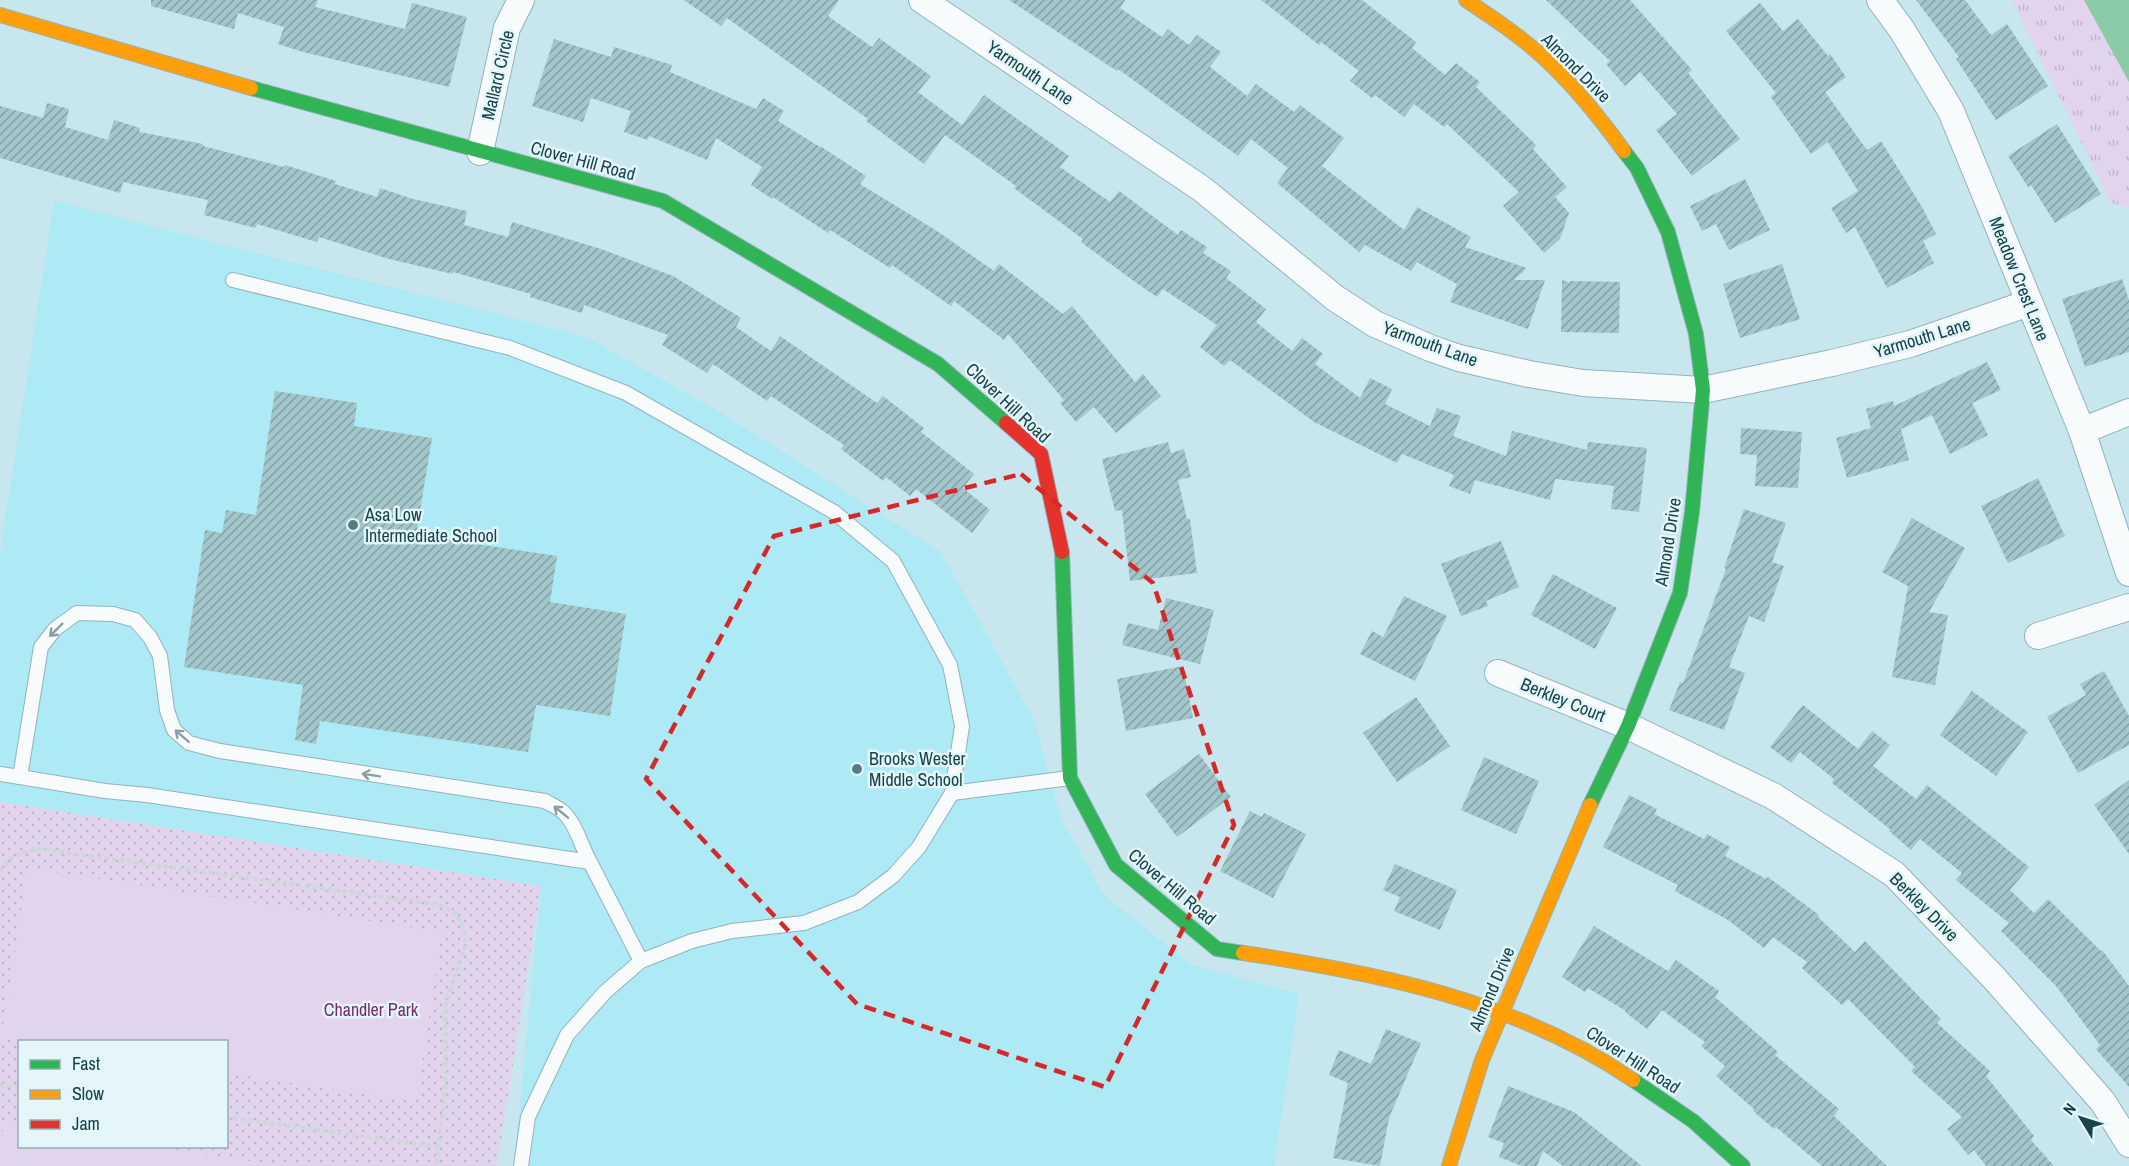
<svg xmlns="http://www.w3.org/2000/svg" width="2129" height="1166" font-family="'Archivo Narrow',sans-serif">
  <style>
    .built { fill: #aee9f6 }
    .grass { fill: url(#grass-tufts) }
    .park { fill: url(#park-dots); fill-rule: evenodd }
    .garden { fill: #e1d4ec }
    .water { fill: #8bcba8 }
    .building { fill: url(#building-hatch) }
    .lines { fill: none; stroke-linecap: round; stroke-linejoin: round }
    .lane-casing { stroke: #93b3ba; stroke-width: 16 }
    .street-casing { stroke: #93b3ba; stroke-width: 28 }
    .fast-casing { stroke: #93b3ba; stroke-width: 16 }
    .slow-casing { stroke: #93b3ba; stroke-width: 16 }
    .jam-casing { stroke: #93b3ba; stroke-width: 16 }
    .path { stroke: #ccd7d9; stroke-width: 4; stroke-dasharray: 4.5 3; stroke-linecap: butt }
    .lane { stroke: #f7fbfc; stroke-width: 14 }
    .street { stroke: #f7fbfc; stroke-width: 26 }
    .fast { stroke: #30b455; stroke-width: 14 }
    .slow { stroke: #ff9f0a; stroke-width: 14 }
    .jam { stroke: #e5322d; stroke-width: 14 }
    .oneway { stroke: #889fa4 }
    .marked { fill: none; stroke: #d62828; stroke-width: 4.5; stroke-dasharray: 12 8; stroke-linejoin: round }
    .poi-dot { fill: #567c84; stroke: #e4f6fa; stroke-width: 2 }
    .labels { text-anchor: middle; stroke-width: 5; stroke-linejoin: round; paint-order: stroke }
    .street-label { font-size: 18px; fill: #19434b; stroke: #e4f6fa }
    .poi-label { font-size: 18px; fill: #19434b; stroke: #e4f6fa; text-anchor: start }
    .park-label { font-size: 18px; fill: #792a6e; stroke: #e4f6fa }
  </style>
  <defs>
    <pattern id="grass-tufts" width="24" height="20" patternUnits="userSpaceOnUse" patternTransform="scale(1.5)"><rect width="24" height="20" fill="#e1d4ec"/><path d="M3 7l-1-3M5 7V3M7 7l1-3M15 17l-1-3M17 17v-4M19 17l1-3" fill="none" stroke="#c0b7cc"/></pattern>
    <pattern id="park-dots" width="8" height="8" patternUnits="userSpaceOnUse" patternTransform="scale(1.5)"><rect width="8" height="8" fill="#e1d4ec"/><path d="M2 2h.1M6 6h.1" fill="none" stroke="#c0b7cc" stroke-width="1.8" stroke-linecap="round"/></pattern>
    <pattern id="building-hatch" width="6" height="6" patternUnits="userSpaceOnUse" patternTransform="scale(1.5)"><rect width="6" height="6" fill="#a2c6c9"/><path d="M-1 1l2-2M0 6l6-6M5 7l2-2" fill="none" stroke="#83a2a5"/></pattern>
  </defs>
  <rect width="100%" height="100%" fill="#c8e6ed"/>
  <polygon class="built" points="54,201 586,337 718,411 941,552 1034,720 1061,819 1104,895 1191,965 1299,994 1274,1166 514,1166 541,886 0,802 0,554"/>
  <polygon class="grass" points="2012,0 2129,0 2129,207 2111,203"/>
  <path class="park" d="M0 802 541 886 497 1166H0ZM20 1042H226V1146H20Z"/>
  <g class="garden">
    <polygon points="28,868 442,932 416,1102 227,1073 226,1042 23,1042 1,1038"/>
    <polygon points="4,1123 19,1125 20,1146 157,1147 284,1166 0,1166 0,1149"/>
  </g>
  <polygon class="water" points="2084,0 2129,0 2129,82"/>
  <g class="building">
    <polygon points="151,0 318,0 315,7 405,29 412,3 467,17 449,87 303,52 278,44 284,27 238,13 234,29 151,6"/>
    <polygon points="684,0 839,0 828,16 872,47 879,38 931,76 918,92 962,125 984,95 1069,156 1060,167 1110,202 1119,191 1178,235 1181,230 1207,247 1203,253 1231,271 1226,278 1266,309 1256,322 1292,351 1302,338 1323,354 1315,364 1360,398 1370,378 1392,389 1385,404 1430,426 1437,408 1461,416 1453,436 1506,456 1512,431 1587,450 1588,442 1647,448 1639,512 1611,509 1614,486 1555,479 1550,500 1475,480 1470,494 1449,486 1454,475 1402,454 1397,463 1314,422 1230,360 1224,366 1200,347 1217,325 1163,289 1157,297 1131,279 1081,242 1083,239 1014,188 1016,186 945,135 924,164 866,121 868,119 727,18 721,26"/>
    <polygon points="1009,0 1125,0 1120,8 1162,37 1168,29 1189,45 1197,35 1221,52 1210,67 1247,96 1256,84 1294,112 1300,105 1344,138 1322,166 1404,230 1417,207 1471,237 1465,247 1527,268 1514,280 1545,280 1528,329 1450,302 1457,284 1417,262 1411,271 1365,245 1359,252 1277,183 1288,168 1251,139 1238,156 1118,69 1117,71"/>
    <polygon points="1261,0 1362,0 1416,42 1412,48 1445,75 1456,63 1480,82 1476,87 1536,145 1533,149 1567,187 1555,197 1569,213 1560,239 1544,253 1503,206 1519,192 1447,124 1444,127 1414,104 1404,117 1375,95 1372,98 1350,81 1359,71 1321,42 1319,45"/>
    <polygon points="1546,0 1630,0 1692,70 1688,73 1740,139 1692,176 1656,130 1677,114 1640,72 1625,86 1606,64 1610,61"/>
    <polygon points="1916,0 1965,0 1991,35 2007,24 2048,86 1996,120 1956,59 1959,57"/>
    <polygon points="1760,3 1783,31 1798,19 1828,56 1830,54 1846,77 1825,92 1867,150 1881,141 1922,207 1936,234 1923,241 1934,263 1887,288 1855,227 1846,233 1831,208 1858,191 1828,142 1811,154 1771,97 1776,93 1726,31"/>
    <polygon points="554,39 611,57 614,47 672,65 670,72 756,109 763,98 784,111 778,121 820,147 820,146 866,176 860,184 937,231 994,271 999,264 1063,314 1072,306 1135,382 1143,374 1161,396 1116,433 1094,407 1076,422 1060,403 1064,400 1008,334 1004,340 954,301 951,306 892,265 890,268 830,230 828,233 773,197 772,199 751,185 762,167 716,138 707,160 649,136 648,140 624,132 631,111 591,98 583,122 532,106"/>
    <polygon points="47,103 69,109 65,127 108,140 114,120 140,128 139,132 203,144 203,146 284,167 285,165 336,181 335,184 377,197 380,188 413,199 467,211 464,225 508,237 512,222 601,249 673,276 741,318 736,327 771,351 780,336 877,403 883,396 924,428 921,432 974,474 963,488 990,510 972,533 916,489 910,496 886,477 883,481 841,449 844,445 771,396 767,401 713,364 707,373 662,345 668,335 584,305 582,313 530,297 531,294 453,272 453,274 389,259 319,237 317,242 257,224 256,228 204,215 208,200 123,182 120,193 0,158 0,106 43,118"/>
    <polygon points="2057,124 2101,194 2055,223 2031,185 2028,187 2008,156"/>
    <polygon points="1745,179 1770,230 1729,250 1716,224 1702,231 1690,206"/>
    <polygon points="1782,264 1800,319 1740,338 1723,284"/>
    <polygon points="2122,279 2129,300 2129,352 2085,367 2062,299"/>
    <polygon points="1562,280 1571,283 1569,281 1620,282 1619,333 1561,332"/>
    <polygon points="1987,362 2001,390 1972,403 1988,435 1950,454 1932,415 1901,429 1909,460 1847,478 1836,438 1871,428 1866,409 1893,401 1894,406"/>
    <polygon points="275,391 357,403 354,426 432,438 416,535 557,556 550,602 626,614 610,716 536,705 528,752 320,721 316,744 295,740 303,685 184,667 205,530 222,533 226,510 256,515"/>
    <polygon points="1741,428 1802,432 1798,488 1755,486 1757,455 1740,454"/>
    <polygon points="1168,442 1171,453 1184,449 1191,477 1178,480 1187,519 1190,519 1197,573 1130,581 1122,510 1115,511 1102,459"/>
    <polygon points="2038,478 2065,536 2008,563 1981,506"/>
    <polygon points="1744,509 1786,523 1772,562 1784,566 1764,622 1749,616 1729,667 1745,673 1724,730 1669,710 1680,682 1683,683 1726,569 1724,568"/>
    <polygon points="1912,518 1965,548 1929,612 1948,615 1935,685 1892,677 1908,586 1882,572"/>
    <polygon points="1501,541 1519,587 1486,601 1488,606 1461,616 1441,564"/>
    <polygon points="1553,574 1617,608 1595,649 1531,615"/>
    <polygon points="1404,596 1447,616 1415,681 1360,654 1372,631 1383,637"/>
    <polygon points="1166,598 1214,610 1200,664 1122,645 1128,623 1158,630"/>
    <polygon points="1183,666 1193,718 1126,731 1117,679"/>
    <polygon points="2104,671 2129,716 2129,745 2078,773 2047,717 2086,695 2080,684"/>
    <polygon points="1972,691 2028,732 1996,776 1940,735"/>
    <polygon points="1416,697 1450,746 1397,782 1363,733"/>
    <polygon points="1803,705 1858,749 1872,731 1890,745 1873,766 1916,799 1927,785 1992,837 2029,867 2010,890 2034,913 2048,899 2101,951 2102,950 2129,986 2129,1087 2096,1049 2100,1045 2056,986 2001,931 2009,923 1956,880 1962,873 1920,839 1911,850 1889,831 1891,830 1832,783 1834,779 1800,752 1791,763 1770,747"/>
    <polygon points="1199,754 1231,797 1177,837 1145,794"/>
    <polygon points="1484,757 1539,781 1516,834 1461,810"/>
    <polygon points="2129,780 2129,854 2094,805"/>
    <polygon points="1629,795 1657,809 1654,814 1704,839 1707,834 1730,847 1725,856 1766,879 1768,877 1819,915 1818,917 1855,952 1865,941 1941,1019 1937,1023 1990,1071 1986,1076 2034,1136 2031,1140 2054,1166 1986,1166 1974,1150 1968,1155 1947,1129 1962,1117 1911,1071 1915,1067 1848,999 1842,1005 1802,968 1807,962 1773,937 1764,948 1728,920 1675,891 1678,885 1603,847"/>
    <polygon points="1250,811 1262,817 1264,813 1306,834 1273,898 1220,871"/>
    <polygon points="1395,864 1457,890 1440,930 1394,911 1400,897 1383,890"/>
    <polygon points="1594,926 1668,971 1676,960 1719,991 1715,997 1778,1052 1775,1055 1839,1109 1834,1116 1887,1166 1822,1166 1776,1127 1774,1129 1753,1111 1754,1109 1716,1076 1725,1066 1701,1046 1705,1042 1662,1010 1647,1029 1625,1012 1626,1011 1588,988 1585,992 1562,977"/>
    <polygon points="1386,1029 1421,1043 1389,1118 1380,1166 1333,1158 1348,1083 1329,1075 1339,1050 1371,1064"/>
    <polygon points="1508,1086 1574,1112 1642,1166 1563,1166 1543,1151 1537,1166 1522,1166 1499,1157 1504,1143 1488,1137"/>
  </g>
  <g class="lines">
    <g class="lane-casing">
      <g id="lane">
        <polyline points="233,280 510,348 626,393 834,512 893,561 950,665 962,726 952,793 919,847 893,876 858,902 804,923 732,931 692,941 641,961 605,992 567,1035 528,1117 521,1166"/>
        <polyline points="0,774 20,777"/>
        <polyline points="952,793 1070,778"/>
        <path d="M590 862 147 795 105 791 20 777 41 647 55 629 77 613 113 614 135 620 150 637 160 656 167 710 174 730 189 743 220 751 545 801C550 804 557 807 562 811 576 823 581 846 590 862L641 961"/>
      </g>
    </g>
    <g class="street-casing">
      <g id="street">
        <polyline points="922,0 1202,189 1335,298 1375,324 1430,348 1459,358 1529,374 1583,383 1703,390 1832,363 1910,344 2029,303"/>
        <polyline points="1880,0 1902,30 1951,111 2082,431 2129,573"/>
        <polyline points="480,152 507,28 521,0"/>
        <polyline points="2082,431 2129,412"/>
        <polyline points="2038,636 2129,607"/>
        <polyline points="1498,673 1628,726 1773,796 1894,874 1995,979 2103,1102 2129,1144"/>
      </g>
    </g>
    <g class="fast-casing">
      <g id="fast">
        <polyline points="251,88 663,201 938,364 1006,423"/>
        <polyline points="1062,552 1070,778 1116,865 1217,949 1243,953"/>
        <polyline points="1590,805 1628,726 1680,593 1692,512 1703,390 1696,334 1668,232 1637,168 1624,151"/>
        <polyline points="1633,1080 1693,1121 1743,1166"/>
      </g>
    </g>
    <g class="slow-casing">
      <g id="slow">
        <path d="M1466 0C1493 18 1520 36 1543 57 1574 85 1600 118 1624 151"/>
        <polyline points="0,15 251,88"/>
        <path d="M1243 953C1378 973 1518 1001 1633 1080"/>
        <polyline points="1449,1166 1482,1060 1590,805"/>
      </g>
    </g>
    <g class="jam-casing">
      <polyline id="jam" points="1006,423 1041,454 1062,552"/>
    </g>
    <g class="path">
      <path d="M0 871C9 856 23 851 39 849L434 904C457 909 467 924 465 947L446 1004 445 1093 436 1166"/>
      <polyline points="0,1085 20,1087"/>
      <polyline points="226,1117 439,1147"/>
    </g>
    <use href="#lane" class="lane"/>
    <use href="#street" class="street"/>
    <use href="#fast" class="fast"/>
    <use href="#slow" class="slow"/>
    <use href="#jam" class="jam"/>
  </g>
  <defs><path id="oneway-shaft" d="M-6 0H5M1.5-3L5.5 0L1.5 3" fill="none" stroke-width="1.6" stroke-linecap="round" stroke-linejoin="round" transform="scale(1.5)"/></defs>
  <g class="oneway">
    <use href="#oneway-shaft" transform="translate(56 630) rotate(135)"/>
    <use href="#oneway-shaft" transform="translate(182 736) rotate(-139)"/>
    <use href="#oneway-shaft" transform="translate(371 775) rotate(-171)"/>
    <use href="#oneway-shaft" transform="translate(561 812) rotate(-141)"/>
  </g>
  <path class="marked" d="M1021 474 1153 583 1234 825 1105 1087 857 1004 646 779 774 536Z"/>
  <g class="poi-dot">
    <circle cx="353" cy="525" r="6"/>
    <circle cx="857" cy="769" r="6"/>
  </g>
  <g class="labels">
    <g class="street-label">
      <text transform="translate(1576 68) rotate(45)" y="6">Almond Drive</text>
      <text transform="translate(1030 73) rotate(34)" y="6">Yarmouth Lane</text>
      <text transform="translate(498 75) rotate(-77)" y="6">Mallard Circle</text>
      <text transform="translate(583 161) rotate(15)" y="6">Clover Hill Road</text>
      <text transform="translate(2019 279) rotate(68)" y="6">Meadow Crest Lane</text>
      <text transform="translate(1922 338) rotate(-17)" y="6">Yarmouth Lane</text>
      <text transform="translate(1430 344) rotate(20)" y="6">Yarmouth Lane</text>
      <text transform="translate(1008 403) rotate(43)" y="6">Clover Hill Road</text>
      <text transform="translate(1668 542) rotate(-81)" y="6">Almond Drive</text>
      <text transform="translate(1563 700) rotate(22)" y="6">Berkley Court</text>
      <text transform="translate(1172 887) rotate(40)" y="6">Clover Hill Road</text>
      <text transform="translate(1924 907) rotate(45)" y="6">Berkley Drive</text>
      <text transform="translate(1492 989) rotate(-67)" y="6">Almond Drive</text>
      <text transform="translate(1633 1060) rotate(33)" y="6">Clover Hill Road</text>
    </g>
    <g class="poi-label">
      <text x="365" y="521">Asa Low<tspan x="365" dy="21">Intermediate School</tspan></text>
      <text x="869" y="765">Brooks Wester<tspan x="869" dy="21">Middle School</tspan></text>
    </g>
    <g class="park-label">
      <text x="371" y="1016">Chandler Park</text>
    </g>
  </g>
  <rect x="18" y="1040" width="210" height="108" fill="#e4f6fa" stroke="#93aeb4" stroke-width="1.5"/>
  <rect x="30" y="1060" width="30" height="9" fill="#30b455" stroke="#93aeb4" stroke-width="1.5"/>
  <text x="72" y="1070" font-size="18" fill="#19434b">Fast</text>
  <rect x="30" y="1090" width="30" height="9" fill="#ff9f0a" stroke="#93aeb4" stroke-width="1.5"/>
  <text x="72" y="1100" font-size="18" fill="#19434b">Slow</text>
  <rect x="30" y="1120" width="30" height="9" fill="#e5322d" stroke="#93aeb4" stroke-width="1.5"/>
  <text x="72" y="1130" font-size="18" fill="#19434b">Jam</text>
  <g transform="translate(2081 1118) rotate(308)" stroke="#e4f6fa" stroke-width="4.5" paint-order="stroke">
  <path d="M0-4.5L10 22L0 15L-10 22Z" fill="#19434b"/>
  <text y="-9" font-size="16" font-weight="bold" text-anchor="middle" fill="#19434b">N</text>
  </g>
</svg>
